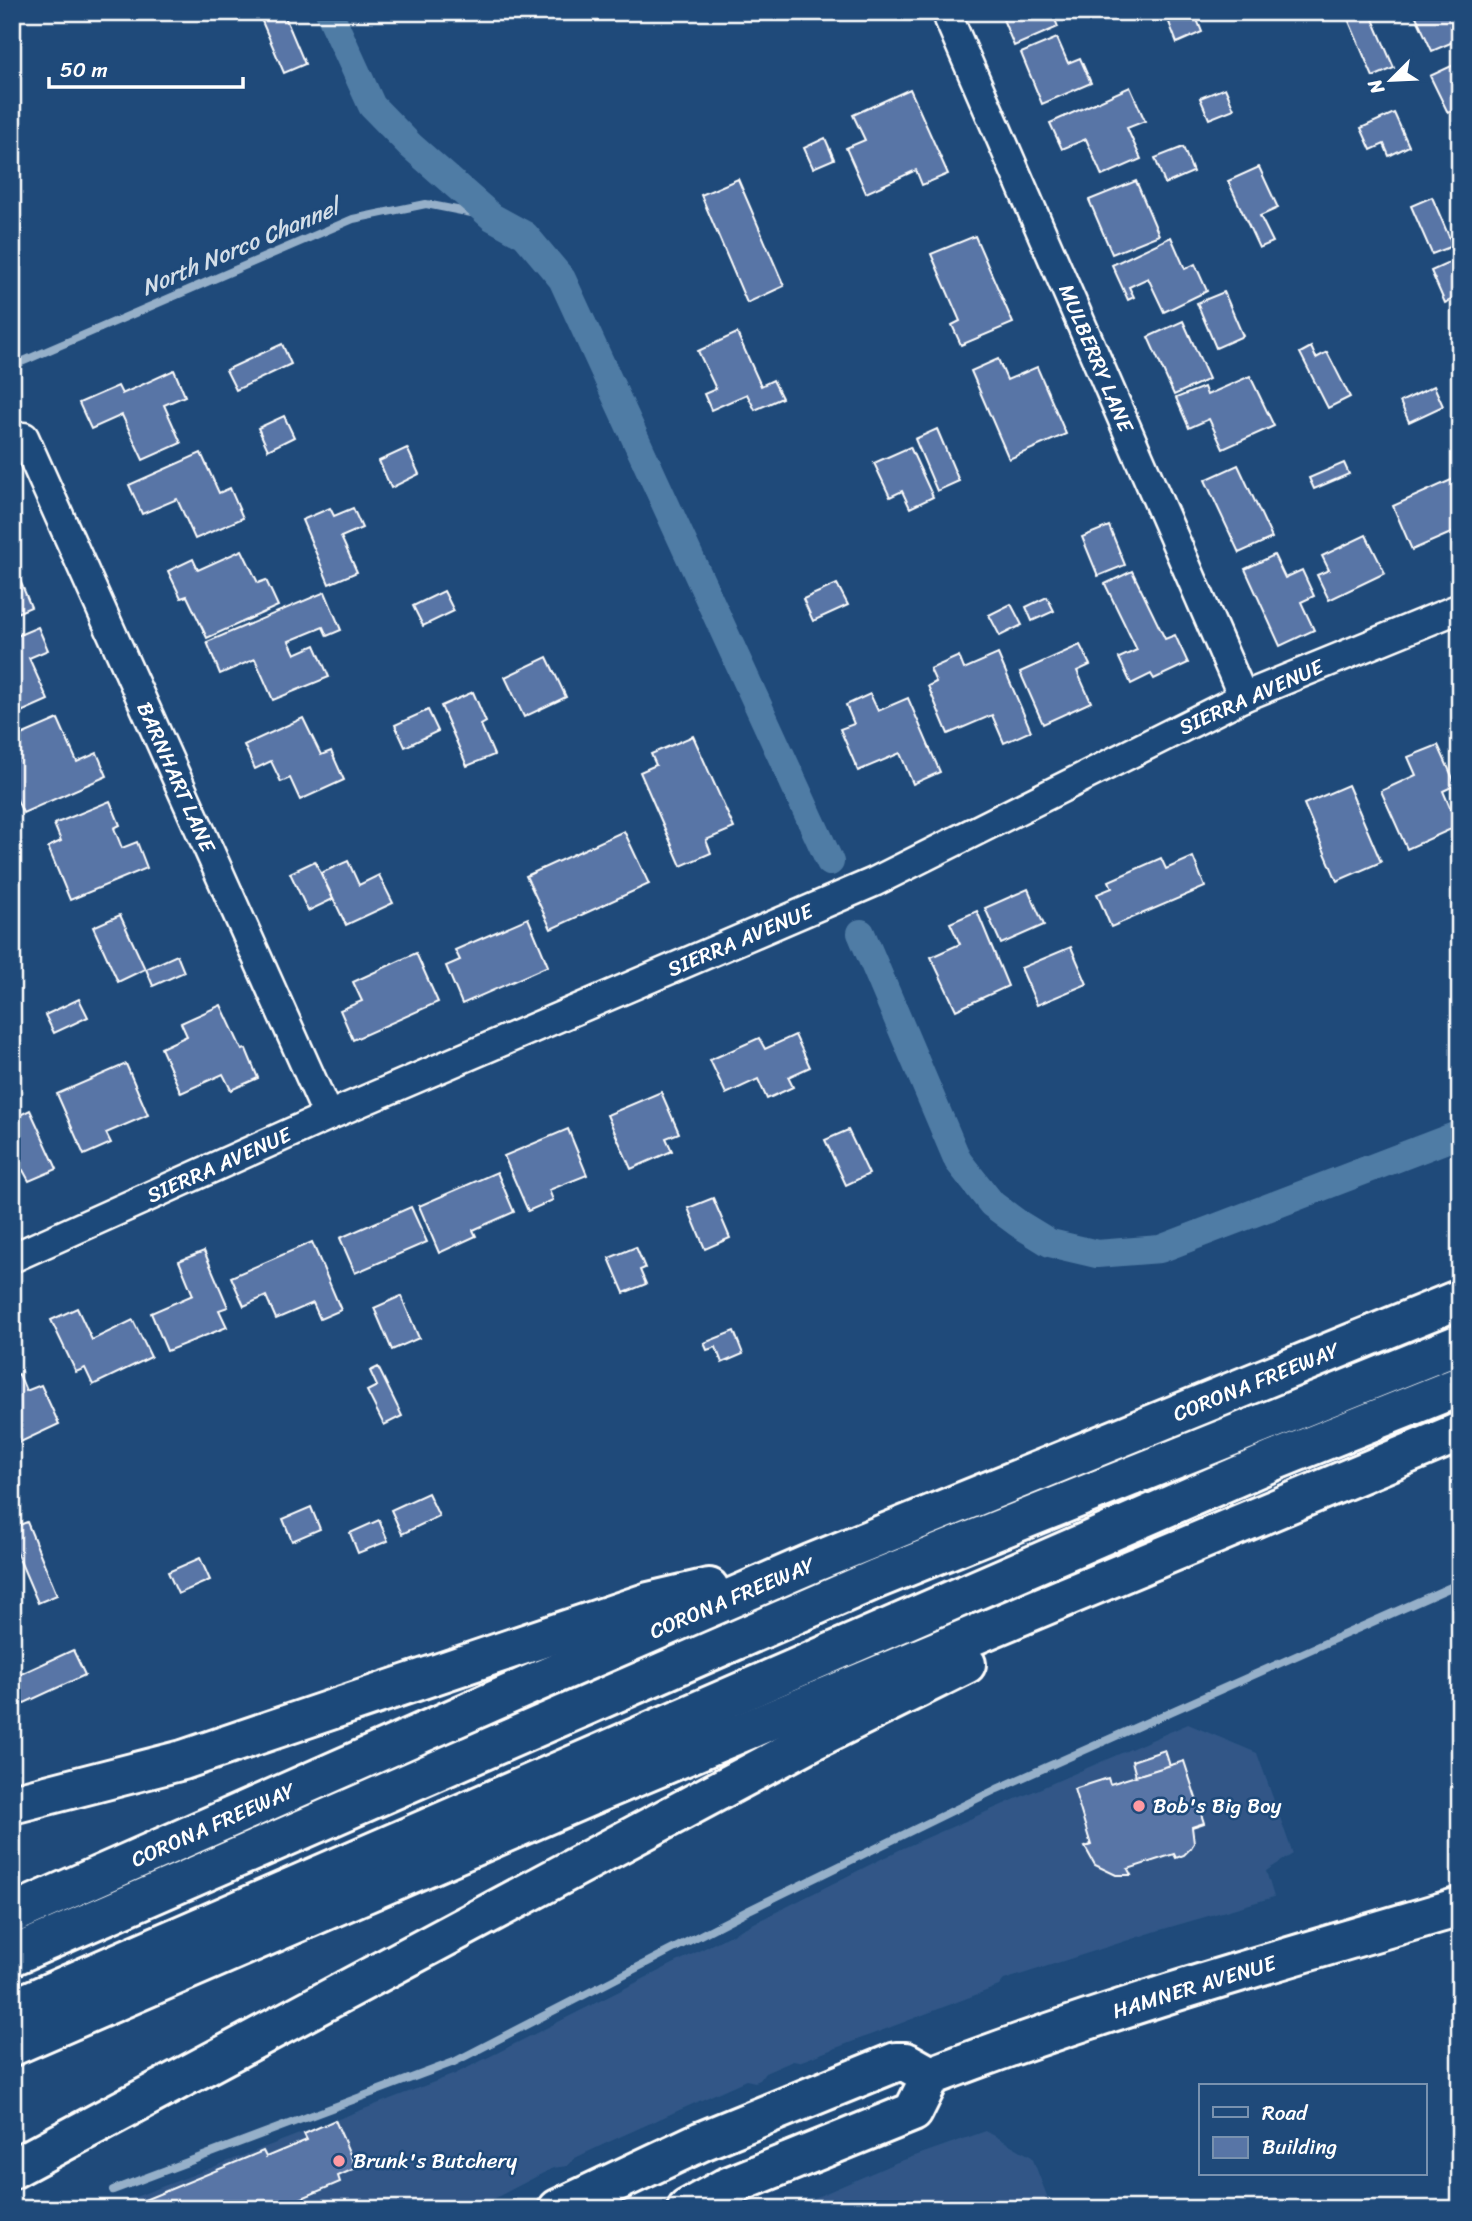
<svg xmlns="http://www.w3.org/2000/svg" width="1472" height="2221" font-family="Sriracha,sans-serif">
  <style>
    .built { fill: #305787 }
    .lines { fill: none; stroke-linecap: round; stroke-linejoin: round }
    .stream { stroke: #96b0c9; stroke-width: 8 }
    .canal { stroke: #507ca5; stroke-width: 28 }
    .building { fill: #5875a6; stroke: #fff; stroke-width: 2 }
    .street-casing { stroke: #fff; stroke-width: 33 }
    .primary-casing { stroke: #fff; stroke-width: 44 }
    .highway-casing { stroke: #fff; stroke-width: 44 }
    .street { stroke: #1f4a7a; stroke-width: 28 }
    .primary { stroke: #1f4a7a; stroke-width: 38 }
    .highway { stroke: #1f4a7a; stroke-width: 38 }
    .poi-dot { fill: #ff9aa2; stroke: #1f4a7a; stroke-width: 2.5 }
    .labels { text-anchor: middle; stroke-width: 5; stroke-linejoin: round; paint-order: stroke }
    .street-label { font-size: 21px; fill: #fff; stroke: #1f4a7a }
    .poi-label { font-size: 21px; fill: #fff; stroke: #1f4a7a; text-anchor: start }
    .water-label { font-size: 23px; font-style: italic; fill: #d3dee8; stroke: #1f4a7a }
  </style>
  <rect width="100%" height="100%" fill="#1f4a7a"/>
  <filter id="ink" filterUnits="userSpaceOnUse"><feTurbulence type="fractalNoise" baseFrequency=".0143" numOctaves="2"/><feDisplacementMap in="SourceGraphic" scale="14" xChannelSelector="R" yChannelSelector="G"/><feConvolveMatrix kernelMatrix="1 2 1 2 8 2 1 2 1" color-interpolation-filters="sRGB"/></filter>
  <g filter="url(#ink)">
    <g class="built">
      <polygon points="1188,1724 1257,1753 1293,1854 1266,1871 1274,1897 1160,1930 1004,1980 999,1986 799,2062 793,2061 765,2073 760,2080 755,2082 746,2080 613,2140 575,2158 567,2166 553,2168 474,2209 104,2209 455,2074 901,1849"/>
      <polygon points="986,2131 1032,2157 1052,2209 789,2209 895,2163"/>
    </g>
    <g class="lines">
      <g class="stream">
        <polyline points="12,366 353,219 426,204 492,217"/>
        <polyline points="113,2190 454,2062 745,1912 997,1789 1460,1583"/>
      </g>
      <g class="canal">
        <polyline points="329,12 372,106 411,146 492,217 525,235 562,279 830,862"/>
        <polyline points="861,933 958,1161 992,1204 1019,1224 1050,1243 1097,1254 1160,1249 1460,1134"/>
      </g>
    </g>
    <g class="building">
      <polygon points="258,12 283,12 305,64 284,73"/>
      <polygon points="1000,12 1052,12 1058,27 1014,46"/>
      <polygon points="1165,12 1194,12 1202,32 1177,43"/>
      <polygon points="1345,12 1370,12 1394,68 1373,77"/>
      <polygon points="1414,12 1460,12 1460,39 1432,51"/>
      <polygon points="1057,38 1068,63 1080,58 1091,83 1042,104 1021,53"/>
      <polygon points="1460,62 1460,108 1448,113 1430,76"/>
      <polygon points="1130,87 1145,121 1127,128 1141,159 1102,176 1086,139 1062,149 1050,123"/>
      <polygon points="1225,88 1234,109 1209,119 1200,98"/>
      <polygon points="910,89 948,174 922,185 916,170 866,193 846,148 865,140 853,115"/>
      <polygon points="1394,113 1409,146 1389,156 1384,144 1371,150 1361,128"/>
      <polygon points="825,138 834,159 813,168 804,148"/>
      <polygon points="1183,147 1193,172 1165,184 1155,158"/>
      <polygon points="1259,167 1278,208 1260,216 1273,242 1259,248 1228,181"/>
      <polygon points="738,179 784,286 747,303 701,195"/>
      <polygon points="1136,181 1159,235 1112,254 1089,200"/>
      <polygon points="1432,197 1453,246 1432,254 1411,206"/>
      <polygon points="975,236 1013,323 961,345 952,325 960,321 931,254"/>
      <polygon points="1171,237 1185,269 1195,264 1207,291 1164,312 1148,278 1129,287 1134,297 1128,300 1112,265"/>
      <polygon points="1460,258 1460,296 1445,303 1431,271"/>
      <polygon points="1224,292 1243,336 1216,348 1197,303"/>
      <polygon points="1183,321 1209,379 1174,395 1148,337"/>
      <polygon points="737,333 761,386 773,380 782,398 755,410 747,394 711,410 704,394 716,389 698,351"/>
      <polygon points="282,344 291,364 236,390 226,370"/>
      <polygon points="1311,347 1316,358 1327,352 1350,397 1328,408 1300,353"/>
      <polygon points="998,359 1007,380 1037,367 1066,434 1009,459 971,371"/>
      <polygon points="174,370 185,396 164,405 181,443 143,460 122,415 91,429 79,403 118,386 122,394"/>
      <polygon points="1250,376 1274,426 1223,449 1209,419 1189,428 1176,398 1204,387 1207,395"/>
      <polygon points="1434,386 1443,406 1409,422 1400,402"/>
      <polygon points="284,416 294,437 268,450 258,428"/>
      <polygon points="937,429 959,481 937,491 915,439"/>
      <polygon points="910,447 933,497 910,508 902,491 890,497 874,463"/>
      <polygon points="407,448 419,474 391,488 379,461"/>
      <polygon points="201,453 219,493 230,488 243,518 195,539 177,499 142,514 129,485"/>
      <polygon points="1344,463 1349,474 1314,489 1309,478"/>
      <polygon points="1238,465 1272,538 1239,553 1205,480"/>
      <polygon points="1460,476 1460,529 1412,550 1393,506"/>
      <polygon points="330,508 334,516 353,508 362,528 341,537 357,572 329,584 302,520"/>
      <polygon points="1109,526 1125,565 1098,576 1082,537"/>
      <polygon points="1366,535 1385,573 1329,600 1317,575 1329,570 1322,556"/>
      <polygon points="242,550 258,583 266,580 278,606 207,638 187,596 181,598 168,571 193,559 198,570"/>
      <polygon points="1274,555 1285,578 1302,570 1314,596 1301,602 1314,630 1280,646 1245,569"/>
      <polygon points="1132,571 1165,639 1175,635 1188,663 1154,679 1151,674 1131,684 1119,658 1137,650 1105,584"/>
      <polygon points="19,578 31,607 12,615 12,581"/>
      <polygon points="837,584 848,605 813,621 803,599"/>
      <polygon points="444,591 454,611 423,626 413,606"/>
      <polygon points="325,592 341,630 327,636 323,627 289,641 295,654 315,645 329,677 273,700 255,659 220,674 207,642"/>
      <polygon points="1047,597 1054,611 1032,621 1026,607"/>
      <polygon points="1011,604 1022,625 1000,636 989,615"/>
      <polygon points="38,627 48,650 29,658 48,700 12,716 12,638"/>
      <polygon points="1080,645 1090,665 1077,671 1091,702 1043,724 1020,672"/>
      <polygon points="998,654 1031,731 1004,743 992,715 948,734 928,686 936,682 930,669 959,656 964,669"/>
      <polygon points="547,657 566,697 524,717 505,677"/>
      <polygon points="473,692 486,722 481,725 494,755 467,766 441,706"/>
      <polygon points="870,694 878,711 908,698 940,772 913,784 900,753 858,771 840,729 854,724 846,705"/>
      <polygon points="428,710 438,731 405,747 395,725"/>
      <polygon points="303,718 321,755 331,751 344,780 300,800 290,778 281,782 271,761 255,769 244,745"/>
      <polygon points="58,719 77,762 97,753 107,776 23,813 12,789 12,764 17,761 12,749 12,739"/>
      <polygon points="693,736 734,828 706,840 711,853 681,866 640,772 656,765 651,754"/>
      <polygon points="1438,745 1456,785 1443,791 1458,826 1407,849 1381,791 1416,775 1408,757"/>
      <polygon points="1348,785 1381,862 1337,881 1304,804"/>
      <polygon points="110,801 120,825 114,828 122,848 137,842 147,868 70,900 48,847 61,841 54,824"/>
      <polygon points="624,831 649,884 551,929 526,876"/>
      <polygon points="1460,834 1460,854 1453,837"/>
      <polygon points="1193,857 1205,887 1111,927 1097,894 1112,888 1109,881 1161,858 1166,869"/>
      <polygon points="315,861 333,899 308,911 290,873"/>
      <polygon points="348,861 359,885 379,875 393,903 346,925 321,873"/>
      <polygon points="1028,889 1044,925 1001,944 985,908"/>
      <polygon points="977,911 1008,986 956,1010 931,957 960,944 950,923"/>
      <polygon points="120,915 145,969 118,982 93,927"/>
      <polygon points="528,918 548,966 462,1004 446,966 460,960 455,950"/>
      <polygon points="1071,947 1087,984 1037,1005 1021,968"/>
      <polygon points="416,953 438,1002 353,1040 340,1010 362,1001 353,982"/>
      <polygon points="177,955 184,972 153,986 146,969"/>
      <polygon points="79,999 88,1017 54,1033 45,1015"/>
      <polygon points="221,1005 242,1050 246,1049 258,1078 231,1090 223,1074 181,1093 161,1048 187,1036 181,1023"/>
      <polygon points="795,1035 810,1067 788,1077 793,1087 767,1099 758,1079 726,1094 710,1060 759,1038 765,1049"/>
      <polygon points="126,1064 148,1115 106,1133 111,1143 84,1155 57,1094"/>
      <polygon points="661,1092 679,1133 666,1138 672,1151 631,1169 607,1115"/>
      <polygon points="30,1110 57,1169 29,1181 23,1170 12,1176 12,1114 14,1118"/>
      <polygon points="568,1129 587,1175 549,1190 553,1200 528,1211 504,1156"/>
      <polygon points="848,1130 869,1174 846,1185 825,1140"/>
      <polygon points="497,1172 514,1212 473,1230 476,1236 439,1253 419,1206"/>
      <polygon points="713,1198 730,1238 705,1249 688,1208"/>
      <polygon points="411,1207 427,1242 355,1273 340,1238"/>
      <polygon points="312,1242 341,1310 320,1319 313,1303 276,1319 266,1296 244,1306 231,1277"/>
      <polygon points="636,1247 645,1268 640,1270 646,1284 624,1293 609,1258"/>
      <polygon points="204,1251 228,1307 219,1310 227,1327 167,1351 151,1313 193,1295 179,1261"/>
      <polygon points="401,1296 419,1338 392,1350 374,1308"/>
      <polygon points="77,1308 92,1340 133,1320 151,1357 93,1385 85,1368 76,1372 51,1320"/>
      <polygon points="734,1331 743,1354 722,1363 716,1347 707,1350 704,1343"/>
      <polygon points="378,1367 402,1416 384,1425 367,1391 377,1386 370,1371"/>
      <polygon points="19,1374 26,1391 41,1385 59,1424 12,1446 12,1377"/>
      <polygon points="428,1493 439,1516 402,1534 391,1510"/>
      <polygon points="311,1507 320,1529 292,1541 283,1519"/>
      <polygon points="379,1520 388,1541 358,1553 350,1533"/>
      <polygon points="27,1522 57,1595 38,1603 12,1542 12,1528"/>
      <polygon points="200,1558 210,1580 178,1594 168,1572"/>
      <polygon points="73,1650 85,1675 18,1706 12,1692 12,1678"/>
      <polygon points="1165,1750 1170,1766 1136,1776 1132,1761"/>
      <polygon points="1184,1761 1204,1823 1192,1827 1194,1843 1191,1848 1184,1855 1176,1858 1174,1854 1128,1869 1131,1875 1116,1875 1095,1865 1085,1847 1091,1845 1074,1789 1108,1778 1110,1784"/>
      <polygon points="335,2120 356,2168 338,2176 340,2182 295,2201 298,2209 146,2209 142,2201 263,2151 266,2157 307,2140 304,2134"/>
    </g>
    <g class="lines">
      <g class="street-casing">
        <g id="street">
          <polyline points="949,19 1243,697"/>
          <polyline points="24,437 328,1116"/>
          <polyline points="12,1258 328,1116 874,882 1243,697 1460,608"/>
        </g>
      </g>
      <g class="primary-casing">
        <g id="primary">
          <polyline points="558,2209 702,2141 896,2062 906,2062 931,2076"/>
          <path d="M687 2209 725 2188 913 2112 931 2076C1104 2009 1282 1959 1460 1907"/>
        </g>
      </g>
      <g class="highway-casing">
        <g id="highway">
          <polyline points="12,1804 183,1760 649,1602 709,1588"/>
          <polyline points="12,1914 541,1680 810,1564 1460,1299"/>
          <polyline points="12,1956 876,1579 1460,1344"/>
          <polyline points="12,2009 1273,1461 1460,1386"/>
          <polyline points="12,2046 592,1795 1460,1432"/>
          <polyline points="12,2169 813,1740 966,1664"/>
        </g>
      </g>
      <use href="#street" class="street"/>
      <use href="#primary" class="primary"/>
      <use href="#highway" class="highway"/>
    </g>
  </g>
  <g class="poi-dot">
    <circle cx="1139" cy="1806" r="7"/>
    <circle cx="339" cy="2161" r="7"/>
  </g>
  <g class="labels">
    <g class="street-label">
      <text transform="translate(1096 358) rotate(67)" y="7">MULBERRY LANE</text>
      <text transform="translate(1251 697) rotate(-24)" y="7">SIERRA AVENUE</text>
      <text transform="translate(176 777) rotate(66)" y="7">BARNHART LANE</text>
      <text transform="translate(740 940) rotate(-23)" y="7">SIERRA AVENUE</text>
      <text transform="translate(219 1165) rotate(-24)" y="7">SIERRA AVENUE</text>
      <text transform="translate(1256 1382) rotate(-22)" y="7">CORONA FREEWAY</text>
      <text transform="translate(732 1598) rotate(-23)" y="7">CORONA FREEWAY</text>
      <text transform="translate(213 1825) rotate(-24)" y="7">CORONA FREEWAY</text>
      <text transform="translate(1194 1987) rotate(-17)" y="7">HAMNER AVENUE</text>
    </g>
    <g class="poi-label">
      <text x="1153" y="1813">Bob's Big Boy</text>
      <text x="353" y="2168">Brunk's Butchery</text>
    </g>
    <g class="water-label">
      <text transform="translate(240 247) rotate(-23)" y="8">North Norco Channel</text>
    </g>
  </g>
  <rect width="1472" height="2221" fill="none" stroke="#1f4a7a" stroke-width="42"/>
  <rect x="21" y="21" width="1430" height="2179" fill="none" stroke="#fff" stroke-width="2.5" filter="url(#ink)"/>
  <rect x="1199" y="2084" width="228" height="91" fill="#1f4a7a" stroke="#7992af" stroke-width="2"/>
  <rect x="1213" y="2107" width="35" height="10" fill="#1f4a7a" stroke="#7992af" stroke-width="2"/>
  <text x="1262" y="2120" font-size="21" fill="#ffffff">Road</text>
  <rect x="1213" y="2137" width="35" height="21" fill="#5875a6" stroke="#7992af" stroke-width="2"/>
  <text x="1262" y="2154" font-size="21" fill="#ffffff">Building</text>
  <g transform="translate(1391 80) rotate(246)" stroke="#1f4a7a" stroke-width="5" paint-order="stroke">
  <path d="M0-5L12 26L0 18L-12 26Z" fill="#ffffff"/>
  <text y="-10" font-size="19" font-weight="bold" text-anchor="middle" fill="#ffffff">N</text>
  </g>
  <path d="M49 77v10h194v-10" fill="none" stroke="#ffffff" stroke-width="3.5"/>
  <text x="60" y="77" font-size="21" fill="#ffffff" stroke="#1f4a7a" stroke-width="5" paint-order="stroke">50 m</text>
</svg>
